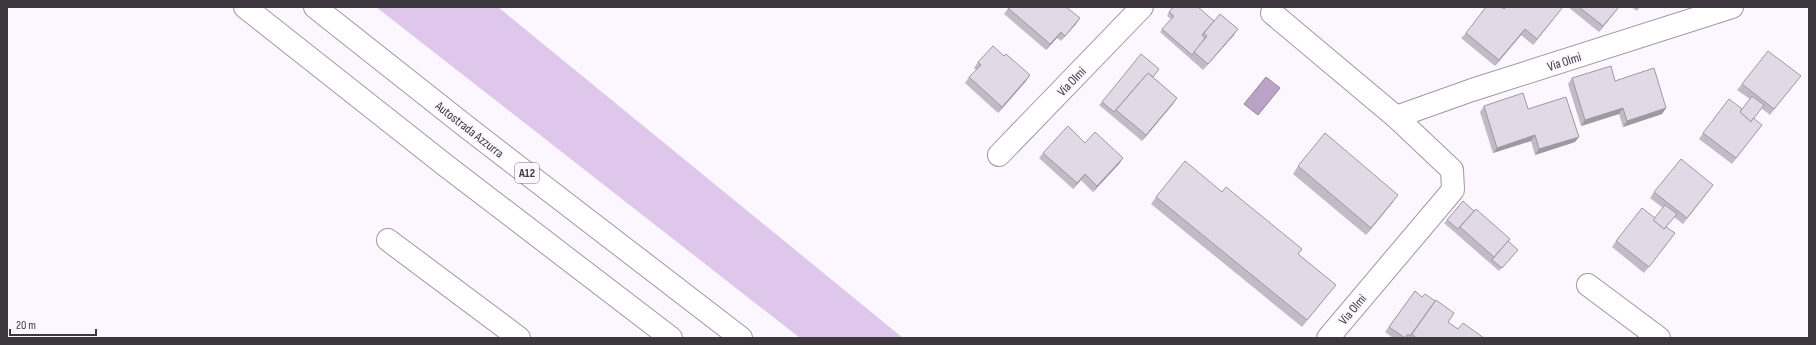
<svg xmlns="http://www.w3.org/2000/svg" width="1816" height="345" font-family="'Sofia Sans Condensed',sans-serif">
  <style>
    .green { fill: #dfc7eb }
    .water { fill: #bba3c7; stroke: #95839e }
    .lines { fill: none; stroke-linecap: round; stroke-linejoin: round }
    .minor-casing { stroke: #a097a4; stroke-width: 24 }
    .motorway-casing { stroke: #a097a4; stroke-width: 24 }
    .minor { stroke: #fff; stroke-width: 22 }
    .motorway { stroke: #fff; stroke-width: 22 }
    .wall { fill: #c2bbc7 }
    .shaded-wall { fill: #9e98a2 }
    .building { fill: #e2d9e7; stroke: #9e98a2 }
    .labels { text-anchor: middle; stroke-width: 4; stroke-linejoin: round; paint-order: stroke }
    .shield { fill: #fcf6ff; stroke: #767178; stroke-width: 1 }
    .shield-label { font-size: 12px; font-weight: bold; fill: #3c383e }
    .street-label { font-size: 13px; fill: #3c383e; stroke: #fcf6ff }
  </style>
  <rect width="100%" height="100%" fill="#fcf6ff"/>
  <polygon class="green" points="376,7 498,7 903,338 800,338"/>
  <polygon class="water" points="1266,77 1280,88 1258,115 1244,104"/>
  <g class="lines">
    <g class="minor-casing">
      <g id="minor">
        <polyline points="1272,13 1396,117 1452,170 1453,190 1328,338"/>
        <polyline points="1396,117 1472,90 1732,7"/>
        <polyline points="999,155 1142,7"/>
        <polyline points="388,240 519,338"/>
        <polyline points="1588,285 1659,338"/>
      </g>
    </g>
    <g class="motorway-casing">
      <g id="motorway">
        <polyline points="245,7 445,165 671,338"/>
        <polyline points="315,7 468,128 741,338"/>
      </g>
    </g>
    <use href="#minor" class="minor"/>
    <use href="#motorway" class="motorway"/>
  </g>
  <g class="wall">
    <polygon points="1009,7 1067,7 1067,8 1080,18 1076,24 1061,41 1057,38 1046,50 1004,14"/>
    <polygon points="1568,7 1619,7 1599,32"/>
    <polygon points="1631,7 1640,7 1637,11"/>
    <polygon points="1504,9 1559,12 1533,45 1521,35 1495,66 1461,38 1466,33"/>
    <polygon points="1169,12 1214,21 1234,35 1203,70 1160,32 1171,19 1167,16"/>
    <polygon points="1004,56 1030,75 1026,81 998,113 965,83 969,77 976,70 974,68 978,62"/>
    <polygon points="1157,72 1153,77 1177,98 1173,104 1142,141 1099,105 1102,102"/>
    <polygon points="1572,78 1615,81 1666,108 1662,114 1623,127 1619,114 1581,126 1568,84"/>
    <polygon points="1796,82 1770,115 1761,108 1754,119 1758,130 1732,164 1699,139 1703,133 1740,112 1750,99 1737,90 1742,84"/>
    <polygon points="1484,106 1528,109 1575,142 1535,155 1531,141 1493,153 1480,112"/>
    <polygon points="1085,143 1123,158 1119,164 1093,192 1081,180 1073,189 1039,158 1043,153"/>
    <polygon points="1298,166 1393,202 1366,235 1293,174"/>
    <polygon points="1709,191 1683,224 1674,217 1666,227 1671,239 1644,273 1612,247 1616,241 1653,220 1663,208 1650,198 1654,192"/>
    <polygon points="1156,197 1299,255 1336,285 1330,292 1302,327 1151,204"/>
    <polygon points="1447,220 1508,241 1518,250 1499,271 1444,223"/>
    <polygon points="1415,291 1448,322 1458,329 1484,338 1393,338 1385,332"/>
  </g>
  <g class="shaded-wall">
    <polygon points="1563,7 1559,12 1533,45 1537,39"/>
    <polygon points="1619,7 1599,32 1603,26"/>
    <polygon points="1080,18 1076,24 1061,41 1065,36"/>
    <polygon points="1238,29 1234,35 1203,70 1208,64"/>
    <polygon points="1525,29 1521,35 1495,66 1499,60"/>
    <polygon points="1061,32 1057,38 1046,50 1050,44"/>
    <polygon points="1030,75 1026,81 998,113 1002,107"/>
    <polygon points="1177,98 1173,104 1142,141 1146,135"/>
    <polygon points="1623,108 1619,114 1581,126 1585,120"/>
    <polygon points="1666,108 1662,114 1623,127 1627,121"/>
    <polygon points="1535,135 1531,141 1493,153 1497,148"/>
    <polygon points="1579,137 1575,142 1535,155 1539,149"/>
    <polygon points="1123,158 1119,164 1093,192 1097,186"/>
    <polygon points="1085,174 1081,180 1073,189 1077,183"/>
    <polygon points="1398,195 1393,202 1366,235 1371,228"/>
  </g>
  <g class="building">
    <polygon points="1009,7 1066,7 1080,18 1065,36 1061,32 1050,44 1008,8"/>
    <polygon points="1173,7 1198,7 1214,21 1202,35 1205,38 1192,55 1162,29 1174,16 1169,12"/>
    <polygon points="1486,7 1501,7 1504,9 1506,7 1563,7 1537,39 1525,29 1499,60 1466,33"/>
    <polygon points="1579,7 1619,7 1603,26"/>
    <polygon points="1220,14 1238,29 1208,64 1194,52 1207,36 1204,33"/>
    <polygon points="993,46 1004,56 1006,54 1030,75 1002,107 969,77 981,65 978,62"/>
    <polygon points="1768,51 1801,76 1774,109 1742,84"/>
    <polygon points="1141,54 1159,69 1153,77 1148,73 1114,112 1102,102"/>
    <polygon points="1611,66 1615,81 1654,68 1666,108 1627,121 1623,108 1585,120 1572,78"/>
    <polygon points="1148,73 1177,98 1146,135 1116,110"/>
    <polygon points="1523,93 1528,109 1566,97 1579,137 1539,149 1535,135 1497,148 1484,106"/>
    <polygon points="1752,96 1764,105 1751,122 1740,112"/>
    <polygon points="1729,99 1742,109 1740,112 1751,122 1753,118 1762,125 1736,158 1703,133"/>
    <polygon points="1068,126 1085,143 1095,132 1123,158 1097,186 1085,174 1077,183 1043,153"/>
    <polygon points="1325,133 1398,195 1371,228 1298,166"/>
    <polygon points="1681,159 1713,185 1687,218 1654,192"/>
    <polygon points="1185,161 1222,192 1226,187 1302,249 1298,254 1336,285 1307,320 1156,197"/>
    <polygon points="1463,201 1474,211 1458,229 1447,220"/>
    <polygon points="1665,205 1677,214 1664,229 1653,220"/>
    <polygon points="1642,208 1655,218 1653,220 1664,229 1666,227 1675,233 1649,267 1616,241"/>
    <polygon points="1476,209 1510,239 1494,257 1460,227"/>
    <polygon points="1508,241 1518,250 1502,268 1492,260"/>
    <polygon points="1415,291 1422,297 1425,294 1435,301 1410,336 1408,334 1405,338 1389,327"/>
    <polygon points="1436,300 1454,313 1448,322 1458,329 1463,323 1484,338 1413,338 1415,337 1412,334"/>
  </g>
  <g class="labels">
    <rect class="shield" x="515" y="163" width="24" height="20" rx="3"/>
    <g class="shield-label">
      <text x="527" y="177">A12</text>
    </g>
    <g class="street-label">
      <text transform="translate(1564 61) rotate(-18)" y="5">Via Olmi</text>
      <text transform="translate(1071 81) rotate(-46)" y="5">Via Olmi</text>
      <text transform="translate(470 129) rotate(38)" y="5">Autostrada Azzurra</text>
      <text transform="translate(1352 309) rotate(-50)" y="5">Via Olmi</text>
    </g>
  </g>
  <rect width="1816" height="345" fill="none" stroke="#3c383e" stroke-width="16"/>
  <path d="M10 329v6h86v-6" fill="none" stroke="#3c383e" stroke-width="2"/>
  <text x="16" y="329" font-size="12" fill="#3c383e" stroke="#fcf6ff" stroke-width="3" paint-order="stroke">20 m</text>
</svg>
